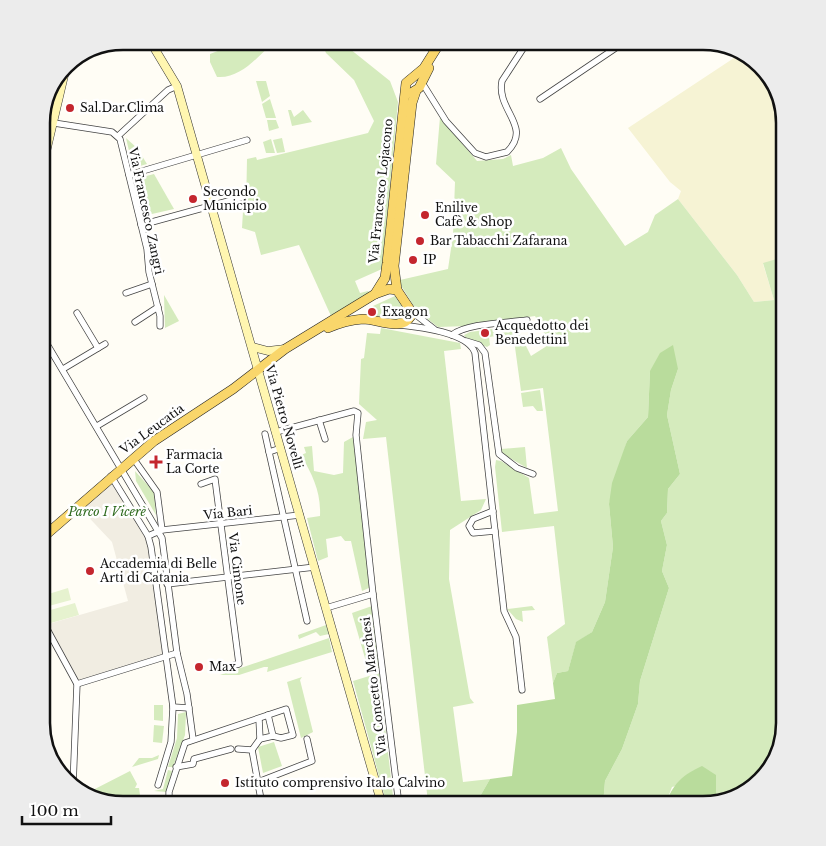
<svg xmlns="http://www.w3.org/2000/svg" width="826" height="846" font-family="'Libre Baskerville',serif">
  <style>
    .farmland { fill: #f6f3d4 }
    .green { fill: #d5ebbd }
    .forest { fill: #b9dc9c }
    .pitch { fill: #e6f2cf }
    .plaza { fill: #f1ede2 }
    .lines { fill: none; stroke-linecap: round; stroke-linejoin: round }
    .street-casing { stroke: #444; stroke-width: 7 }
    .secondary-casing { stroke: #333; stroke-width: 9 }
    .primary-casing { stroke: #222; stroke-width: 10 }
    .street { stroke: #fff; stroke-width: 5.5 }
    .secondary { stroke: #fff6b0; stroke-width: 8 }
    .primary { stroke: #f9d66b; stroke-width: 9 }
    .poi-dot { fill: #c4262e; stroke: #fff; stroke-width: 2 }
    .labels { text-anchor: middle; stroke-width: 5; stroke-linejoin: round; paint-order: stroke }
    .poi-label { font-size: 12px; fill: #111; stroke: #fff; text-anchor: start }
    .street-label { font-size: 12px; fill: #111; stroke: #fff }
    .park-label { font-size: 12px; font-style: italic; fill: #2f6b1f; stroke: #fff }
    .rim { fill: none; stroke: #111; stroke-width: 2.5 }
  </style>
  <rect width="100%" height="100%" fill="#fffdf5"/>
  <polygon class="farmland" points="743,52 765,69 785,122 785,248 780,258 763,264 774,300 754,302 737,275 678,199 681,191 670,182 628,128"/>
  <g class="green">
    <path d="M243 41H276C258 55 242 79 217 77L210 62V54Z"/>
    <polygon points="321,41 340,41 390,81 398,102 382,269 355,281 360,293 368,291 370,293 331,316 299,245 261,255 255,232 242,228 243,211 246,210 247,159 256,157 257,160 368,133 374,121 354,80 326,53"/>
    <polygon points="256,81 266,81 270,96 262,102"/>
    <polygon points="270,99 276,118 266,118 262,104"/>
    <polygon points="288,110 291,110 294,117 303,110 312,122 292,126"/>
    <polygon points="440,117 477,161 503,159 511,155 513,166 543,158 561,148 571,169 625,246 648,232 655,215 678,199 737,275 754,302 774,300 763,263 780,258 785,248 785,723 776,759 757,785 716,800 716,775 672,787 665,805 603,805 605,781 622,749 638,704 640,681 669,588 662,571 667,545 661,521 667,513 668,489 680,474 667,415 671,390 678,369 650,371 648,417 627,441 609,504 613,547 605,602 592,632 576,643 568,671 557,673 553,683 547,637 565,624 554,526 502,532 495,467 496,460 501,461 529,478 534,514 558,511 543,388 521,391 514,340 504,341 503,335 489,337 490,345 487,347 466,338 464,335 470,332 516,326 531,356 550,344 535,316 468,326 438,327 417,311 400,284 400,280 448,269 453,235 455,182 436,164"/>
    <polygon points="267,120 276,120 279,128 269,131"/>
    <polygon points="126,138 137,148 147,164 133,168"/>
    <polygon points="282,138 285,152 277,153 273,140"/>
    <polygon points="271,139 275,153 266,153 263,142"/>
    <polygon points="154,174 174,209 143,216 135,179"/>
    <polygon points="164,295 179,321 165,328"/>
    <polygon points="395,296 406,312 404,318 399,319 375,316 373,306"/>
    <polygon points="381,328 460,343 461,349 444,351 461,501 486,499 481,510 450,530 449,579 470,698 474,703 453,707 463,782 490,779 475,805 430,805 431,801 428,802 386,437 363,439 366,422 377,420 359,404 361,359 364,358 367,333 380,334"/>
    <polygon points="540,390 543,411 537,411 533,406 523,407 521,393"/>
    <path d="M353 437 371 587 362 591 351 541H345L341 536 326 539 328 557 318 561 307 518 320 516C321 492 313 476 301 455L306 453 304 447 312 446 314 471 334 475 343 473 344 442Z"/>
    <polygon points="525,447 527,468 503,454 501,449"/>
    <polygon points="135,471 154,492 156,515 136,481"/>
    <polygon points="372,606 381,667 369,672 352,613"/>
    <polygon points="532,606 535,610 522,611 523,622 516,619 507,609"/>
    <polygon points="326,625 329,634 320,636 316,632 299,639 298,635"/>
    <polygon points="329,638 332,652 267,672 268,667 264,667 239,675 220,675"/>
    <polygon points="379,673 394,805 387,805 353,681"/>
    <polygon points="302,677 300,680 313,732 301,738 287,682"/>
    <polygon points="154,705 163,705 163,721 154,720"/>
    <polygon points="186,712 185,735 173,767 168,767 177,738 178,714"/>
    <polygon points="154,725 164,726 162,743 153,742"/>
    <polygon points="274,742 282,766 263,773 258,747"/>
    <polygon points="159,755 158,759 132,767 139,758 152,758"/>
    <polygon points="168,770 172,771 167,792 154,791 163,789"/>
    <polygon points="130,771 137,784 135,788 139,788 140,795 122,805 95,798 95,795 89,795 89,792"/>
  </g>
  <g class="forest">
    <polygon points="673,345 678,369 671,390 667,415 680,474 668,489 667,513 661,521 667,545 662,571 669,588 640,681 638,704 622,749 605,781 603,805 475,805 490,779 512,776 517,732 517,705 555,699 553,683 557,673 568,671 576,642 592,632 605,602 613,547 609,504 612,483 627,441 648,417 650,371 660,353"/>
    <path d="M702 766 716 775V800L704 805H665C673 784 682 775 702 766Z"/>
  </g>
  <g class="pitch">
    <polygon points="68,588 71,600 45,607 42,596"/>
    <polygon points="75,603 79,615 51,623 47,611"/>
  </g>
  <polygon class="plaza" points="111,476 148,536 165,656 77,684 45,625 128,601 112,542 78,506"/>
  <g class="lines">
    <g class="street-casing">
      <g id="street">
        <polyline points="211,41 216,47"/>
        <path d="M421 81 446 121 475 153 486 157 507 152C533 126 496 111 502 81L528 41"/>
        <polyline points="540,99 626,41"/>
        <polyline points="54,123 112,132 120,139 147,249 149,272 160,316 160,326"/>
        <polyline points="118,136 168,90 177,86"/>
        <polyline points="129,175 247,140"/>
        <polyline points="141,225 243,197"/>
        <polyline points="126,293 152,284"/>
        <polyline points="411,311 434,329"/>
        <polyline points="77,313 98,348"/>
        <polyline points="135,322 158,307"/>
        <path d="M400 325C419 327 468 332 475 353L504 611 516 637 522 690"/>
        <polyline points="41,334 162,538 177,653 187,694 193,739"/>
        <path d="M452 335C467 323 507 323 527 320"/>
        <polyline points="466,341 479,345 485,353 499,454 517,468 533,474"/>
        <polyline points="63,369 105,344"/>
        <polyline points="319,420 325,439"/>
        <polyline points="97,426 144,398"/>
        <polyline points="276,432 354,411 358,413 356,435 373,594 326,608"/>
        <polyline points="265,434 269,452"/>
        <polyline points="281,448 269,452 307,621"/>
        <polyline points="133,458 157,492 162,530"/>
        <polyline points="111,476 148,536 151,547 173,707 171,742 158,785"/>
        <polyline points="201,484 215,479 239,664 227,667"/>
        <polyline points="493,511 473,519 469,526 473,533 495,531"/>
        <polyline points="148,536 162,530 300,515"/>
        <polyline points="167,584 315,567"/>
        <polyline points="373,594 399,805"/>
        <polyline points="41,618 77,684 73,786"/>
        <polyline points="77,684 177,653"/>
        <polyline points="173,707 189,708"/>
        <polyline points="260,739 273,736 268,715"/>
        <polyline points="238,749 252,750"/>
        <polyline points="252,750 262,805"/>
        <polyline points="252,750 260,739 259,719"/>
        <polyline points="176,767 193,764 194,759 231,749"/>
        <polyline points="258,782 312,761 307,739"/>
        <polyline points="169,805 169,792 185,743 286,709 293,735 281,738 273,736"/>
      </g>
    </g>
    <g class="secondary-casing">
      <g id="secondary">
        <polyline points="150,41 177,86 382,805"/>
        <polyline points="41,173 66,67"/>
        <polyline points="253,347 268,351 285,349"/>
      </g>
    </g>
    <g class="primary-casing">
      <g id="primary">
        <polyline points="411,93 419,88 429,68"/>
        <polyline points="375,294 385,278 387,263 406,83 424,68 441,41"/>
        <path d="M328 328C339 323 350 320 363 319 378 319 401 332 411 316L409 308 397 290 394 266 412 103 416 91"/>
        <polyline points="41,539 154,441 233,389 285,349 375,294 389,289 397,290"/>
      </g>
    </g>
    <use href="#street" class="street"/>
    <use href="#secondary" class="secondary"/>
    <use href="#primary" class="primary"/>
  </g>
  <g class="poi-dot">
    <circle cx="70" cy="108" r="5"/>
    <circle cx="193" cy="199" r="5"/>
    <circle cx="425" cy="215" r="5"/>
    <circle cx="420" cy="241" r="5"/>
    <circle cx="413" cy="260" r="5"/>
    <circle cx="372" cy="312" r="5"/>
    <circle cx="485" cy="333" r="5"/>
    <path d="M153.5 454.5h5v5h5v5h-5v5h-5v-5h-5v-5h5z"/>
    <circle cx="90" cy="571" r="5"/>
    <circle cx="199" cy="667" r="5"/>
    <circle cx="225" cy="783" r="5"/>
  </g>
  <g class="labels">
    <g class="poi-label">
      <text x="80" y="112">Sal.Dar.Clima</text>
      <text x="203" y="196">Secondo<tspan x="203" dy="14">Municipio</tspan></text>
      <text x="435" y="212">Enilive<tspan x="435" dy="14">Cafè &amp; Shop</tspan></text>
      <text x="430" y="245">Bar Tabacchi Zafarana</text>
      <text x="423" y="264">IP</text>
      <text x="382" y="316">Exagon</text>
      <text x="495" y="330">Acquedotto dei<tspan x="495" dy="14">Benedettini</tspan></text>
      <text x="166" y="459">Farmacia<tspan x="166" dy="14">La Corte</tspan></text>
      <text x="100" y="568">Accademia di Belle<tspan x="100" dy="14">Arti di Catania</tspan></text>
      <text x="209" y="671">Max</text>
      <text x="235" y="787">Istituto comprensivo Italo Calvino</text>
    </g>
    <g class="street-label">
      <text transform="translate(381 191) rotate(-84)" y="4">Via Francesco Lojacono</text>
      <text transform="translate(146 211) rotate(78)" y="4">Via Francesco Zangrì</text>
      <text transform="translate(284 417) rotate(74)" y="4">Via Pietro Novelli</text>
      <text transform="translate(152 429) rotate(-36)" y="4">Via Leucatia</text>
      <text transform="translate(228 513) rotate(-6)" y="4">Via Bari</text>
      <text transform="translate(237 569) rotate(83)" y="4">Via Cimone</text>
      <text transform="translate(374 686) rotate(-97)" y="4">Via Concetto Marchesi</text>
    </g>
    <g class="park-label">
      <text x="107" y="516">Parco I Vicerè</text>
    </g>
  </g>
  <path d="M0 0H826V846H0ZM123 50H703A73 73 0 0 1 776 123V723A73 73 0 0 1 703 796H123A73 73 0 0 1 50 723V123A73 73 0 0 1 123 50Z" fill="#ececec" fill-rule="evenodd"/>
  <path class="rim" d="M123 50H703A73 73 0 0 1 776 123V723A73 73 0 0 1 703 796H123A73 73 0 0 1 50 723V123A73 73 0 0 1 123 50Z"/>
  <path d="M22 816v8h89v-8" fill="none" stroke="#111111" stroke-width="2.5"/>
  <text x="30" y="816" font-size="15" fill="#111111" stroke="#ffffff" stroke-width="4" paint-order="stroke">100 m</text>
</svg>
